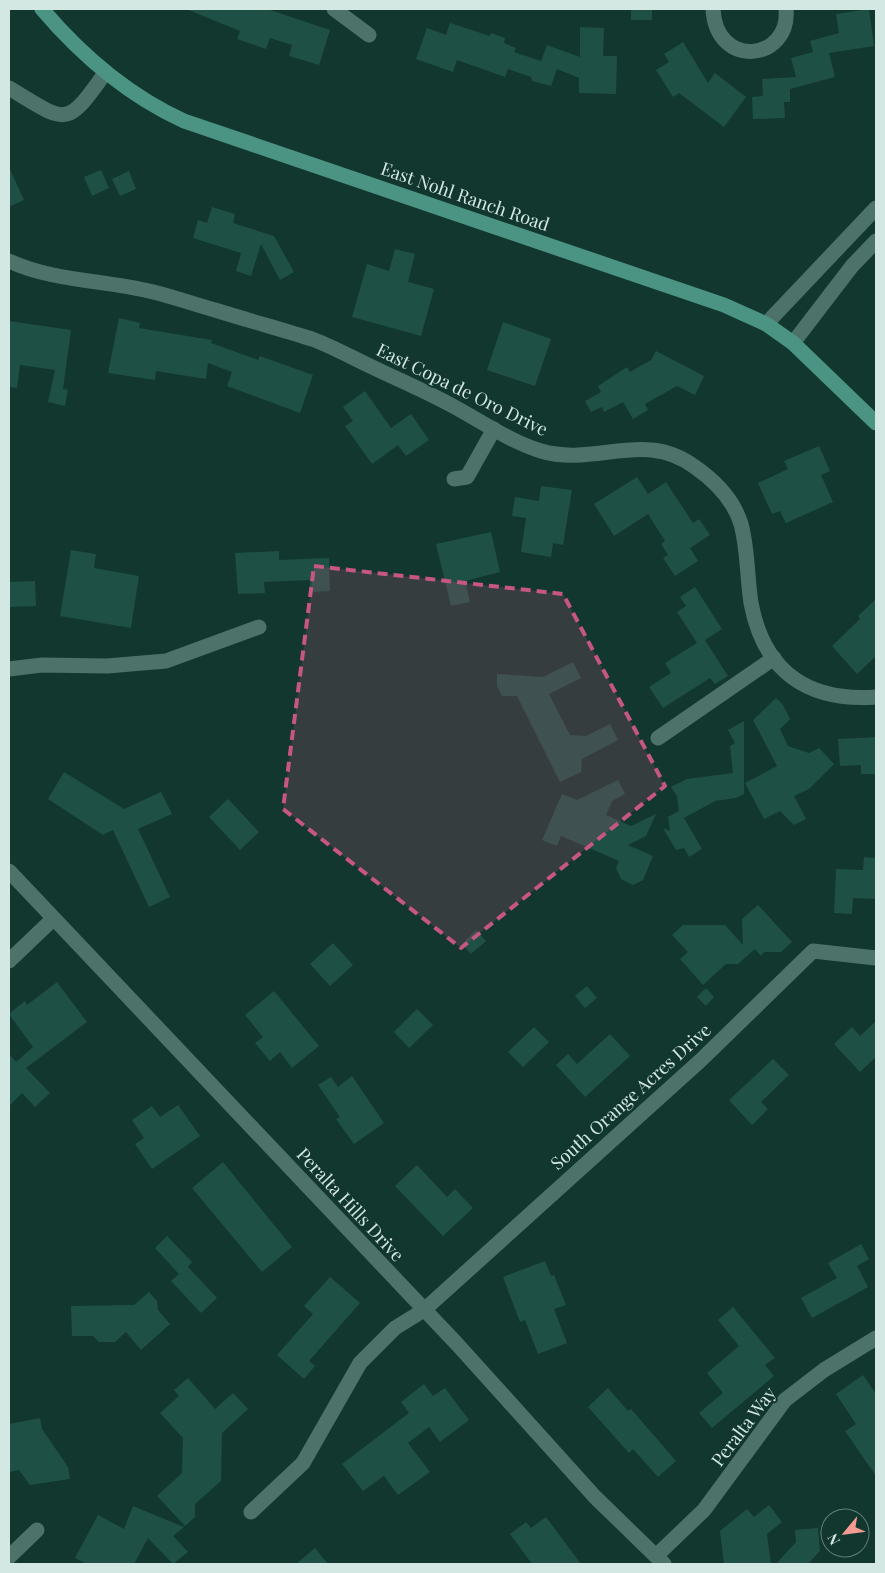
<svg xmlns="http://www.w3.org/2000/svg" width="885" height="1573" font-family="'Playfair Display',serif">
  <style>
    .building { fill: #1e5045 }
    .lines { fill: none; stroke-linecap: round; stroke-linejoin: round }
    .minor { stroke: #4d7269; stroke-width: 15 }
    .major { stroke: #4b9483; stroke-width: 15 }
    .marked { fill: #c75684; fill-opacity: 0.2; stroke: #c75684; stroke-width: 4; stroke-dasharray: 10 6; stroke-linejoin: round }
    .labels { text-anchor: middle; stroke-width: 4; stroke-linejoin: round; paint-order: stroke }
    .street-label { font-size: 18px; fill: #d4e8e3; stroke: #12372f }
  </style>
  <rect width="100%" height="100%" fill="#12372f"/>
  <g class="building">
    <polygon points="186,9 267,9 330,30 319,65 289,56 292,45 270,38 266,49 237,39 240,31"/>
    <rect x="631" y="9" width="21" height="11"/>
    <polygon points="869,9 874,46 829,53 835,77 790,89 790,102 784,102 785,118 753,119 752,97 763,96 762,79 796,77 791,58 813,52 810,41 839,33 836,14"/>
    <polygon points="450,23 490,36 491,33 505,38 504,43 516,48 514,52 541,61 547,45 580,57 580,27 604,28 603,56 617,56 616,94 579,93 579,78 557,69 551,86 532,81 531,77 508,69 505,77 457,60 453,72 416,59 427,28 446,35"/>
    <polygon points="683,42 708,83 715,73 746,97 724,127 679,93 673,97 656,70 669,62 664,54"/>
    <polygon points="9,167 24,200 9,207"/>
    <polygon points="101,170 109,188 92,196 84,177"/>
    <polygon points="129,171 136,189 120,196 112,179"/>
    <polygon points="212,207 235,214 233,223 274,236 294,272 280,280 261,244 251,276 236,271 241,253 193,238 198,220 207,223"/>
    <polygon points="395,249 415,254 408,282 434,289 421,336 352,317 367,264 389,271"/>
    <polygon points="119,318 140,323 139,328 212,340 211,343 258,360 260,356 313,375 300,413 227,386 232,372 208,363 206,379 156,371 155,380 108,373"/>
    <polygon points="9,321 71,330 63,389 68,390 65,406 48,402 55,370 20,365 17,388 9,387"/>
    <polygon points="503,322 551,339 535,386 487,370"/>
    <polygon points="656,351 704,376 695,395 677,386 645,404 648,410 633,419 623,402 604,412 602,407 591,412 585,401 601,392 598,386 627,367 630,372 651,360"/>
    <polygon points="365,391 391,428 411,414 429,440 406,456 398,445 372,464 345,426 353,421 343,407"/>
    <polygon points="819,446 830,471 821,475 833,502 786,523 780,511 772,514 758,483 788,469 784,461"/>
    <polygon points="637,477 648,494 666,482 693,523 699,519 710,535 690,548 698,561 675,576 663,558 668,555 661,544 665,541 648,514 614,536 594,504"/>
    <polygon points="541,486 572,490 563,545 553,543 551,557 521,552 526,518 512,516 515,497 539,501"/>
    <polygon points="491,532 500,572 465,581 470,602 451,606 436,544"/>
    <polygon points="71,550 96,554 94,568 139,576 131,628 60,616"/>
    <polygon points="279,551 279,560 329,558 330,591 310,592 310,580 264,582 265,593 238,594 235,553"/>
    <polygon points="35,581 36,606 9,607 9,582"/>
    <polygon points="695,587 722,629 705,640 728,676 715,684 710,678 663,708 649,687 671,673 665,663 697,643 677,612 686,606 680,597"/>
    <polygon points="876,599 876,656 857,674 832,646 860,619 858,616"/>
    <polygon points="573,662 581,678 549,694 570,735 586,736 610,724 618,740 582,759 581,772 560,782 517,696 502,696 497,686 497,674 543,677"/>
    <polygon points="776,698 783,705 790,719 780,729 788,746 809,753 819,748 834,764 809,789 794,796 806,819 794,825 780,811 764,819 745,783 777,766 753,720"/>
    <polygon points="744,721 744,794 736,798 715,801 684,818 702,849 689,857 684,848 676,850 663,828 670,831 668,817 679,811 677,796 671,787 687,779 733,773 730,746 735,743 728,730"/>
    <polygon points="876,737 876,774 861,774 861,765 840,766 838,739"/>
    <polygon points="64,772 124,809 161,792 172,814 138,829 170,897 149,907 113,830 103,835 48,799"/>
    <polygon points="618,780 625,794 612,801 606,815 631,826 656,814 646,836 628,845 653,856 643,880 633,885 621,879 616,868 619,861 561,836 557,846 542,840 562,794 577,800"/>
    <polygon points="228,799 259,832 240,850 209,817"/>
    <polygon points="864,857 876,858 876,899 853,898 852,914 834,913 836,869 863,870"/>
    <polygon points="758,905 792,942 781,952 764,952 761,956 755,949 738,964 726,964 703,985 680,959 688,952 672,935 683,925 725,925 743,945 742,919"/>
    <polygon points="476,930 486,941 471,954 462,944"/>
    <polygon points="333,943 353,965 330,986 310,964"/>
    <polygon points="57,982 87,1022 26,1068 50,1093 35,1107 22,1093 9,1106 9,1054 16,1062 33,1047 9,1014 25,1001 27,1005"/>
    <polygon points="587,986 597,998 585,1008 575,996"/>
    <polygon points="706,988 714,997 706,1006 697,997"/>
    <polygon points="274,991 319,1046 292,1068 280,1052 270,1061 255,1043 263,1037 245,1015"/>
    <polygon points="417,1009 433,1025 409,1048 394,1032"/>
    <polygon points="876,1021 876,1057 860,1072 834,1044 852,1027 860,1036"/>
    <polygon points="534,1027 549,1042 523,1067 508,1052"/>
    <polygon points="610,1034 630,1056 585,1097 556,1065 568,1054 577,1064"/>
    <polygon points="773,1059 789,1075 761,1102 768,1109 752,1125 729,1100"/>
    <polygon points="352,1076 384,1123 354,1144 336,1119 340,1117 318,1085 331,1077 338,1087"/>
    <polygon points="178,1105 200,1136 152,1169 135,1144 144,1138 132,1120 152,1106 160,1117"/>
    <polygon points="223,1162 292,1247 262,1272 192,1188"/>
    <polygon points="417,1165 447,1197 455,1189 473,1208 443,1236 395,1186"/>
    <polygon points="167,1236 192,1262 188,1267 217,1298 201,1313 171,1281 179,1274 155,1248"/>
    <polygon points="861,1244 869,1259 857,1266 868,1287 812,1318 801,1298 837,1278 828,1263"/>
    <polygon points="545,1261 551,1276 554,1275 566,1305 554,1309 567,1343 538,1354 525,1320 520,1322 503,1277"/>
    <polygon points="330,1277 360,1303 309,1361 315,1366 304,1379 277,1355 313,1314 304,1306"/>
    <polygon points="149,1292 157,1301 158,1310 170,1324 141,1350 126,1332 115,1342 99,1342 93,1336 72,1336 71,1306 134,1305"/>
    <polygon points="733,1307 775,1358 765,1365 774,1376 712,1428 699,1413 723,1393 707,1373 739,1346 718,1320"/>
    <polygon points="863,1375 876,1394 876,1476 845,1431 856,1424 836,1394"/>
    <polygon points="188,1378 215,1409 233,1393 248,1409 222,1433 221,1481 195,1504 195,1517 185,1526 157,1496 182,1473 183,1438 160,1413 179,1396 174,1390"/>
    <polygon points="424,1384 433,1396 445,1388 469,1420 440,1442 429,1427 408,1443 430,1472 398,1495 384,1476 363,1491 342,1464 409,1413 401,1402"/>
    <polygon points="608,1388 628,1411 631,1409 676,1461 658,1477 633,1449 629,1453 588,1407"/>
    <polygon points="40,1418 42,1429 68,1467 70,1479 30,1485 19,1470 9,1472 9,1424"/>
    <polygon points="769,1505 782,1522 767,1534 771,1564 724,1564 720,1531 747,1509 754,1517"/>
    <polygon points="133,1506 184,1527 173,1536 188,1552 173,1564 148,1538 134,1564 87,1564 75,1558 98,1515 124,1529"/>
    <polygon points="546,1517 581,1564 532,1564 510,1534 526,1522 531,1528"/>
    <polygon points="818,1528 820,1551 808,1564 776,1564 796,1542 795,1530"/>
    <polygon points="315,1548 328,1564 296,1564"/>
  </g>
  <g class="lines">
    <g class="minor">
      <polyline points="334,9 369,35"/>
      <path d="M713 9C716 70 791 61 786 9"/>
      <path d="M9 88C66 122 65 130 105 73"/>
      <path d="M9 261C52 281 103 280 149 291 171 296 193 304 215 310 247 320 280 329 312 339 331 346 351 357 370 366 397 379 425 391 451 405 481 421 509 441 541 451 596 467 645 429 695 467 715 481 734 501 741 524 748 550 747 577 751 603 764 672 808 702 876 697"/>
      <polyline points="766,324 876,208"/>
      <polyline points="793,343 852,266 876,241"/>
      <polyline points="454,479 467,477 494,429"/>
      <polyline points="9,669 42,665 107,666 166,661 259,627"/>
      <polyline points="658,738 774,658"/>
      <polyline points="9,871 457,1344 595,1497 664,1564"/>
      <polyline points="9,961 53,919"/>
      <polyline points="251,1512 303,1463 360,1363 395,1328 424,1310 701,1060 813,951 876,958"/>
      <polyline points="656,1556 704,1510 785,1400 824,1370 876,1338"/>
      <polyline points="9,1557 37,1530"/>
    </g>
    <path class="major" d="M42 9C82 56 127 95 184 121L724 305 766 324 793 343 876 423"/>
  </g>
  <path class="marked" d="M314 566 563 594 665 786 461 948 283 809Z"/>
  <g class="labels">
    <g class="street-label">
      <text transform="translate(465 197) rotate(19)" y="6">East Nohl Ranch Road</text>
      <text transform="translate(462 390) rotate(26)" y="6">East Copa de Oro Drive</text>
      <text transform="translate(631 1097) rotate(-42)" y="6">South Orange Acres Drive</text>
      <text transform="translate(350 1205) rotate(47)" y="6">Peralta Hills Drive</text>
      <text transform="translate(744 1427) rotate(-53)" y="6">Peralta Way</text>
    </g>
  </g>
  <rect width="885" height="1573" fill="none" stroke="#d4e8e3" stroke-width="20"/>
  <g transform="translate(845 1533) rotate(241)"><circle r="24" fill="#12372f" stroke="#607e77"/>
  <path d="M0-4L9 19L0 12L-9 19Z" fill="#f59c92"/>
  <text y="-8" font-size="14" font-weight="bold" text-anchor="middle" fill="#d4e8e3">N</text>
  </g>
</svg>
